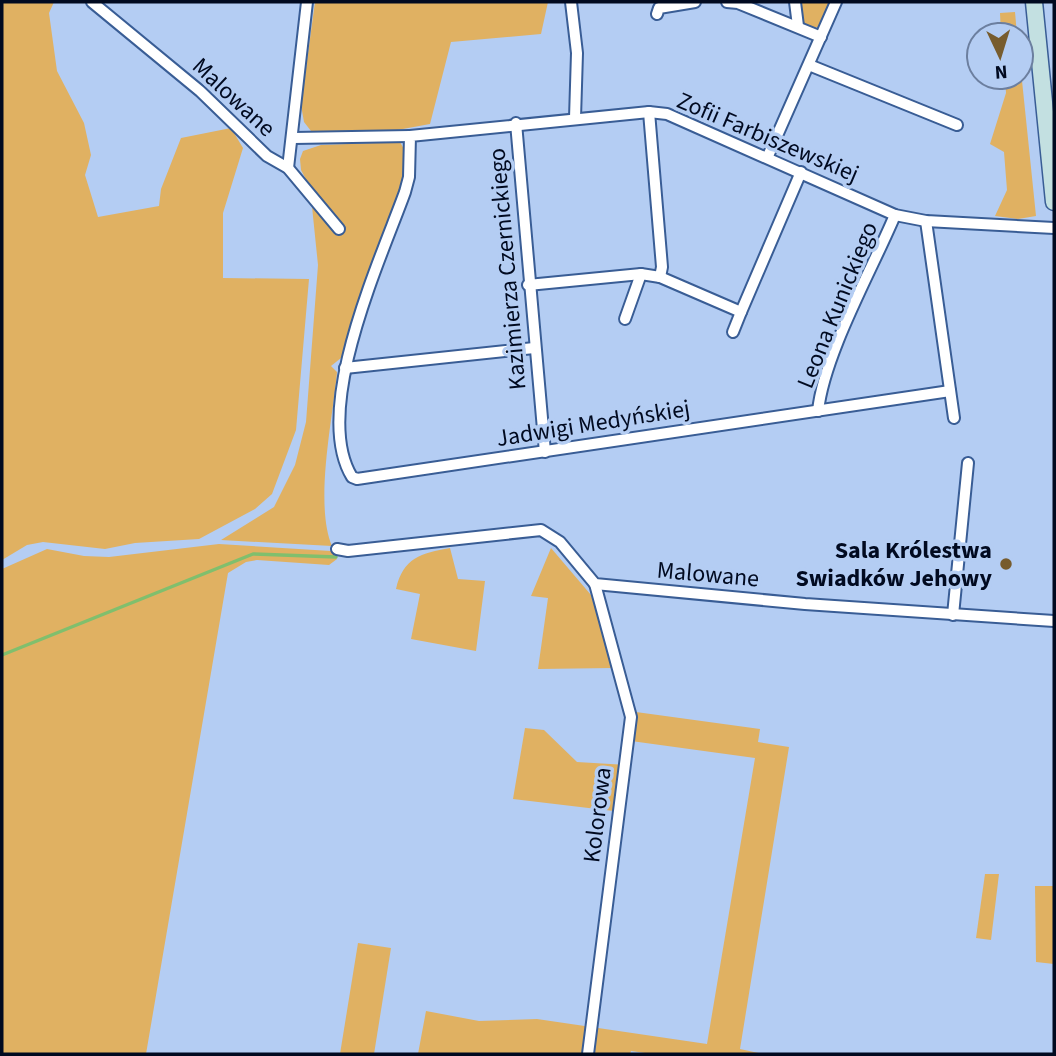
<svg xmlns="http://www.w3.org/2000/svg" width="1056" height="1056" font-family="'Source Sans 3',sans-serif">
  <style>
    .green { fill: #e0b162 }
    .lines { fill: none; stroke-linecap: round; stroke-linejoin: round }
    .stream { stroke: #80bf6d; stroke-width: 3.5 }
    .street-casing { stroke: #395d95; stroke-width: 14 }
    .secondary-casing { stroke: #395d95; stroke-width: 19 }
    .street { stroke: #fff; stroke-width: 10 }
    .secondary { stroke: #c3e0e1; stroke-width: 16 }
    .poi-dot { fill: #775c2e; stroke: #b4cdf3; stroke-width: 2.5 }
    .labels { text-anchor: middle; stroke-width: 7; stroke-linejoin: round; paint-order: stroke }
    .street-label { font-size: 24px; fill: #010a20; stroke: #b4cdf3 }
    .poi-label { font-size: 24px; font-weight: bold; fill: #010a20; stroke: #b4cdf3; text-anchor: end }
  </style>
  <rect width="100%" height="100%" fill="#b4cdf3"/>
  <g class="green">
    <polygon points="2,2 54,2 49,13 57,71 84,123 91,155 85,175 98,217 159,206 161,189 181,138 231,128 243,148 223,213 223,278 309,279 296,430 272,494 255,509 199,539 135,543 105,549 43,542 27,545 2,560"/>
    <polygon points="315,2 548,2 541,34 451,42 430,124 392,131 321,132 311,131 304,122 301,105"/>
    <polygon points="799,2 829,2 818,27 811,29 803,24"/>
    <polygon points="1015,12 1017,35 1001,35 1000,13"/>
    <polygon points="1021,71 1036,216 1018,219 995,216 1007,190 1004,152 990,144 1006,93 1005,77 1021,77"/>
    <path d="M400 142 404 149V182L341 358 331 366 337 372C333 418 314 504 332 546L221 540 274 507 295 465 306 422 318 265 310 187 301 170 300 159 303 151 321 145Z"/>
    <polygon points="219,544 331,551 337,559 329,565 257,560 246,562 228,573 146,1054 2,1054 2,569 47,549 84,556 109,557"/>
    <path d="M450 548 458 579 485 581 476 651 411 639 420 594 396 589C403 558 421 553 450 548Z"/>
    <polygon points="551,548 591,595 613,668 538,669 548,598 531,596"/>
    <polygon points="636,712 760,729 758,742 789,747 740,1049 763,1054 652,1054 631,1051 630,1054 418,1054 426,1011 479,1021 537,1019 707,1044 755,758 631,741"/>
    <polygon points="525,728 544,730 577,762 627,765 622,812 513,799"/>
    <polygon points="985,874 999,874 991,940 976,938"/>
    <polygon points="1035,886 1054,886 1054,964 1036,962"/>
    <polygon points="358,943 391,948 374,1054 340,1054"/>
  </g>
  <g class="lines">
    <polyline class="stream" points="2,655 253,554 336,557"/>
    <g class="street-casing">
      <g id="street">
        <polyline points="92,2 200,91 267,156 288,168 339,229"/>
        <polyline points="571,2 577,53 575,118"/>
        <polyline points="727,2 738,3 821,37"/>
        <polyline points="795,2 798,26"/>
        <polyline points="657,14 659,8 695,2"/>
        <polyline points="809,65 957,125"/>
        <polyline points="649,112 662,267 660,277"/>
        <polyline points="516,123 545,452"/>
        <polyline points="294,138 410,136"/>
        <polyline points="768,156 836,2"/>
        <polyline points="288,168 307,2"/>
        <polyline points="926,221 954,418"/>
        <polyline points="528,285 641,274 660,277 741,312 801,172"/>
        <polyline points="625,319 641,274"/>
        <polyline points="733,332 741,312"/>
        <polyline points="345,368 534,348"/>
        <path d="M950 391 357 479 352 477C311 410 380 261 405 192L409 177 410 136 649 112 667 114 895 215 926 221 1054 228"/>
        <path d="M818 411C824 354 872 270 895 215"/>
        <polyline points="337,549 348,551 541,530 560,542 595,584 805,604 1054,621"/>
        <polyline points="953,615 968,463"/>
        <polyline points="588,1054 631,717 595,584"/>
      </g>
    </g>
    <g class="secondary-casing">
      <polyline id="secondary" points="1034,2 1054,202"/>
    </g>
    <use href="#street" class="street"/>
    <use href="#secondary" class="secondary"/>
  </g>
  <circle class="poi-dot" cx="1006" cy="564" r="7"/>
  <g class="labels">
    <g class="street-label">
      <text transform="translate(234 97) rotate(43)" y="8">Malowane</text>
      <text transform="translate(768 137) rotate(23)" y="8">Zofii Farbiszewskiej</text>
      <text transform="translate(507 269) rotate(-95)" y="8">Kazimierza Czernickiego</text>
      <text transform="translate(837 305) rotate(-68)" y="8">Leona Kunickiego</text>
      <text transform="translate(593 423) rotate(-9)" y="8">Jadwigi Medyńskiej</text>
      <text transform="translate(708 574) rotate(5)" y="8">Malowane</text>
      <text transform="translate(597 815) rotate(-83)" y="8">Kolorowa</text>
    </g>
    <g class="poi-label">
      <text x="992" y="558">Sala Królestwa<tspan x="992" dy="28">Swiadków Jehowy</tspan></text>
    </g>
  </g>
  <rect width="1056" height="1056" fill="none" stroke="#010a20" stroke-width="7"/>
  <g transform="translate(1000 56) rotate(176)"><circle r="33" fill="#b4cdf3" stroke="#6c7f9f" stroke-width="2"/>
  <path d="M0-5L12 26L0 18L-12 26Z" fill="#775c2e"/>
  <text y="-10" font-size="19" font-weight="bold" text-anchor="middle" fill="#010a20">N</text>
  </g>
</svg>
